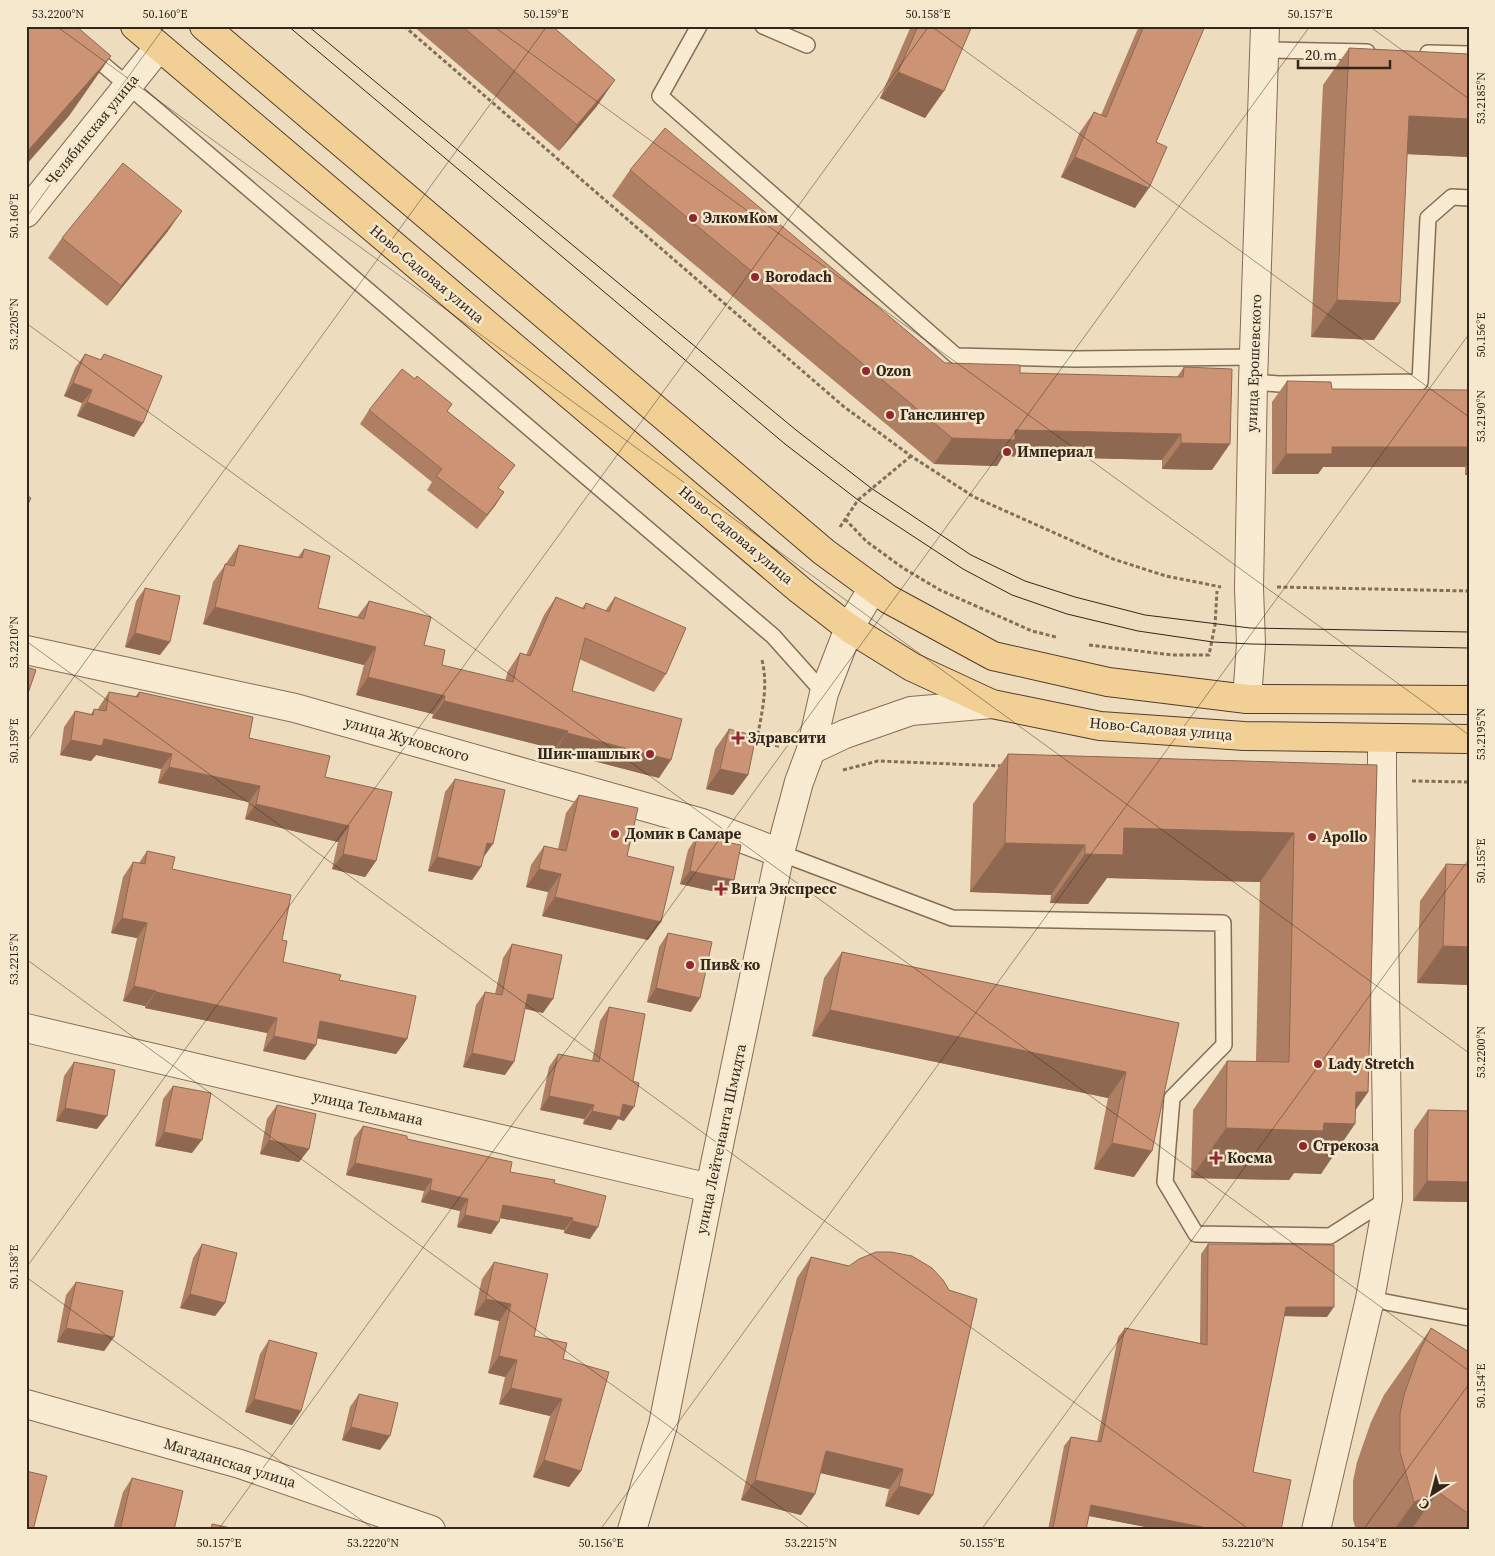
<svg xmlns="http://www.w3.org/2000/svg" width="1495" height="1556" font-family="'Source Serif 4',serif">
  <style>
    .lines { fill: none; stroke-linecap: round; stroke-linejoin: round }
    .service-casing { stroke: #856d57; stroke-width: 18 }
    .minor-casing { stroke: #856d57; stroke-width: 30 }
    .tertiary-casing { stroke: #856d57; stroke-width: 30 }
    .primary-casing { stroke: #533c2c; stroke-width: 30 }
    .path { stroke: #856d57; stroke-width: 3; stroke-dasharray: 4 2.5; stroke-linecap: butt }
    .service { stroke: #f8ebd1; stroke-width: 15 }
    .minor { stroke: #f8ebd1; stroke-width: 28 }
    .tertiary { stroke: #f8ebd1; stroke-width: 28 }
    .primary { stroke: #f2d095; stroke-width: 28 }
    .tram { stroke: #35261c; stroke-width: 1 }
    .wall { fill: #af7f64 }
    .shaded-wall { fill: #8f6851 }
    .building { fill: #cc9474; stroke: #8f6851 }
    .ticks { fill: none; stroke: #35261c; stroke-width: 1; stroke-opacity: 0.45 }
    .poi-dot { fill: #94272d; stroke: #f5e8cd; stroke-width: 2 }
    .labels { text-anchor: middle; stroke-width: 5; stroke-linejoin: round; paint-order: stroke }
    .street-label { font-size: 15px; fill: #35261c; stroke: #f5e8cd }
    .poi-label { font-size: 15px; font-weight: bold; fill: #35261c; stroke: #f5e8cd; text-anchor: start }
    .neatline { fill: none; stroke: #35261c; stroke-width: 2 }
    .ticks-label { font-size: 12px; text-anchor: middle; fill: #35261c }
  </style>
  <rect width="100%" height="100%" fill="#edddbe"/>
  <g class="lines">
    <g class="service-casing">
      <g id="service">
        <polyline points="58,26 773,636 824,693"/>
        <polyline points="699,26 660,96 956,356 1075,359 1255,357"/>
        <polyline points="763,26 807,45"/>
        <polyline points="1264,50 1367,52"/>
        <polyline points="1428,53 1469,54"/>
        <polyline points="1253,382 1279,384 1420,382 1428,218 1452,197 1469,198"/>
        <polyline points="780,853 952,918 1223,923 1224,1045 1172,1098 1165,1182 1196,1234 1330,1236 1388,1199"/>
        <polyline points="1370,1299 1469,1318"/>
      </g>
    </g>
    <g class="minor-casing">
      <g id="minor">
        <polyline points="26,213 159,47"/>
        <polyline points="26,650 295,708 702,823 780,853"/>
        <polyline points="1247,699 1251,644 1249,588 1253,382 1265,26"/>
        <polyline points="26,1028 710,1188"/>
        <polyline points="26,1404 240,1464 431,1530"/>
        <polyline points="1316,1530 1370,1299 1388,1199 1382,780 1382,738"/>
      </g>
    </g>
    <g class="tertiary-casing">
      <g id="tertiary">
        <polyline points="811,750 845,734 911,711 992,704"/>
        <polyline points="632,1530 663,1425 710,1188 780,853 799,782 811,750 824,693 849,628 873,588"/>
      </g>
    </g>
    <g class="primary-casing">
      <g id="primary">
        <polyline points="135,26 800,590 849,628 912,667 992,704 1100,726 1244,736 1469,739"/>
        <polyline points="204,26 824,552 888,599 993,656 1108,682 1247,699 1469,700"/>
      </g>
    </g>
    <g class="path">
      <polyline points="404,26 843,406 911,456 974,497 1113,559 1166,576 1221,587"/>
      <polyline points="845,519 866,541 903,568 940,590 1032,631 1056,637"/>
      <polyline points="840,527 858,500 911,456"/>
      <polyline points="1277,587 1469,591"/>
      <polyline points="1089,645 1173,655 1209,655 1215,625 1217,591"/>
      <path d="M762 660C769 688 761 716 756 744L780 746"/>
      <polyline points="843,770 878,761 1003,766"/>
      <polyline points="1412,781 1469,782"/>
    </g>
    <use href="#service" class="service"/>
    <use href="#minor" class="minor"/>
    <use href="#tertiary" class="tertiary"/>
    <use href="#primary" class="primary"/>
    <g class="tram">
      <polyline points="288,26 785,444 858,500 963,569 1012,595 1067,614 1138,631 1213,642 1251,644 1469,648"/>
      <polyline points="308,26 796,430 871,488 971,555 1025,581 1075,597 1145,615 1250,628 1469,632"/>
    </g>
  </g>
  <g class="wall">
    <polygon points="413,26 552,26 597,106 559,151"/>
    <polygon points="911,26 972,26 925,118 880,98"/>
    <polygon points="1139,26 1205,26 1156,142 1135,208 1061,177 1080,132 1094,112 1101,115"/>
    <polygon points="1349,48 1469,54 1469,157 1407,154 1374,340 1311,337 1323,85"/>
    <polygon points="630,170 945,363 1020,373 1177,377 1184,367 1212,470 1162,469 1162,460 1003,456 997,466 934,464 612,196"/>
    <polygon points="168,231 107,306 48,258 62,238"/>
    <polygon points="85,354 100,360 104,354 134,437 77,416 82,403 64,396 75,368"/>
    <polygon points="415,379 452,404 447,411 515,465 498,488 504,492 477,529 427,490 432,482 360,424 369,410"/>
    <polygon points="1287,381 1332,389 1469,390 1469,475 1465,475 1465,467 1323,467 1318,474 1272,474 1272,402"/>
    <polygon points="239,545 298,557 304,549 318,608 357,617 369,601 424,645 442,665 505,681 508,671 520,653 526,655 544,615 556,597 582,608 586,603 605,611 615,597 666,674 654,692 579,659 572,691 659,778 555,751 555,749 432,718 433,714 356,695 364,665 203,624 213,582"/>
    <polygon points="145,588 160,655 125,647 136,601"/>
    <polygon points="109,692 135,697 139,692 249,738 325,777 376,861 365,877 332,869 338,842 245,819 249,802 158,783 161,769 96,755 91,761 60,755 64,727 75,711 91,714 94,709 98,709 99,707"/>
    <polygon points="729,729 748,775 733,795 706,789 715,749"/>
    <polygon points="1008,754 1377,765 1368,1092 1356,1109 1321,1174 1294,1173 1289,1180 1191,1178 1193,1110 1227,1061 1256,1061 1260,882 1107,878 1088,904 1050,903 1051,895 970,892 973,804"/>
    <polygon points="455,779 481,867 472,880 428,871 445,792"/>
    <polygon points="579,795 627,856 648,940 542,916 548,892 526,887 531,865 544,846 558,849 566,813"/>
    <polygon points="697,836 734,880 725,894 680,884 688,850"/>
    <polygon points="147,851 172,869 282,940 283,962 339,980 407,1039 396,1054 317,1038 316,1045 305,1060 263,1051 267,1033 145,1008 145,1006 123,1001 137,938 111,933 123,877 133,862 139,863"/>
    <polygon points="1446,864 1469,865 1469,985 1417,983 1420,901"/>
    <polygon points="668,933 691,1012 647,1002 659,947"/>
    <polygon points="512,944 543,1013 525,1009 505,1075 463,1067 476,1005 485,992 495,994 503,958"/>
    <polygon points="842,952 1179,1023 1134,1177 1094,1169 1108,1098 812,1036 824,978"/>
    <polygon points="609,1007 624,1121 618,1119 611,1130 583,1124 584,1119 540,1110 549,1067 558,1054 592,1061 600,1021"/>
    <polygon points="74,1062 97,1129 56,1121 64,1076"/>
    <polygon points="173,1086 192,1153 155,1146 163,1099"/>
    <polygon points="277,1105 309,1149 299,1162 260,1154 267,1119"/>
    <polygon points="1428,1110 1469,1202 1413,1201 1414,1130"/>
    <polygon points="363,1126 407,1139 510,1172 554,1183 590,1239 564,1233 564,1230 500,1218 499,1222 491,1234 457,1227 460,1211 421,1202 424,1191 346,1175 354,1138"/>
    <polygon points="202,1244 225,1303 215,1316 180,1308 193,1258"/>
    <polygon points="1208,1244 1327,1317 1284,1316 1253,1472 1281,1530 1161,1530 1089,1516 1086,1530 1048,1530 1064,1446 1071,1437 1097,1442 1118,1337 1125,1328 1200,1343 1201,1254"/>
    <polygon points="811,1257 849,1266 919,1515 885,1506 889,1489 820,1473 815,1494 801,1515 741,1500 797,1278"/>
    <polygon points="494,1262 534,1336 563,1359 581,1471 569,1487 533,1477 550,1416 499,1404 505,1377 488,1373 499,1321 474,1315 482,1279"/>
    <polygon points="76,1282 114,1337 104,1351 57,1342 66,1295"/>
    <polygon points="1431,1328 1469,1352 1469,1530 1356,1530 1353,1520 1353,1481 1357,1462 1371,1422 1384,1395"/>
    <polygon points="269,1340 301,1411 292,1425 245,1412 260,1354"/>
    <polygon points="359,1394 380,1450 342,1440 350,1407"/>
    <polygon points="132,1478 174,1530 113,1530 123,1492"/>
  </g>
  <g class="shaded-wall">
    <polygon points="111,56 69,116 26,165 26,153"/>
    <polygon points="898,72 944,91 925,118 880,98"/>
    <polygon points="615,80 597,106 559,151 577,125"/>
    <polygon points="1409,116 1469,119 1469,157 1383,153"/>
    <polygon points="1075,157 1149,188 1135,208 1061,177"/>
    <polygon points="182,211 168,231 107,306 121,286"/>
    <polygon points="1337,300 1400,303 1374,340 1311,337"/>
    <polygon points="73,383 92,390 82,403 64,396"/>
    <polygon points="87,402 143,423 134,437 77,416"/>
    <polygon points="1015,430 1181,434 1162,460 1003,456 997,466 934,464 952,438"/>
    <polygon points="1181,443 1230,444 1212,470 1162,469"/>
    <polygon points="1332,447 1469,447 1469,463 1465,467 1323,467 1318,474 1272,474 1286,454"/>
    <polygon points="1469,470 1469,475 1465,475"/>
    <polygon points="504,492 495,506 477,529 487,515"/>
    <polygon points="215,607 376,647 364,665 203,624"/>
    <polygon points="135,633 170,642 160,655 125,647"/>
    <polygon points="368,677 445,696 433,714 356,695"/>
    <polygon points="444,701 568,731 555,749 432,718"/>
    <polygon points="567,733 671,760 659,778 555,751"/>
    <polygon points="104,739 172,754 161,769 96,755 91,761 60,755 71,740"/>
    <polygon points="169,767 260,786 249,802 158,783"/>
    <polygon points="720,769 748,775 733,795 706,789"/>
    <polygon points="256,804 349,826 338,842 245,819"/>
    <polygon points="1124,828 1294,833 1260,882 1107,878 1088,904 1050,903 1085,854"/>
    <polygon points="487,843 493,844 483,858"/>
    <polygon points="1005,843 1085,845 1051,895 970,892"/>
    <polygon points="343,854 376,861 365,877 332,869"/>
    <polygon points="437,857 481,867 472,880 428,871"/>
    <polygon points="539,869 561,874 548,892 526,887"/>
    <polygon points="690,871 734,880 725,894 680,884"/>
    <polygon points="555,897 661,922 648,940 542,916"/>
    <polygon points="122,918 147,923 137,938 111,933"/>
    <polygon points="1443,946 1469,947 1469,985 1417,983"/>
    <polygon points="134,986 156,991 145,1006 123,1001"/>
    <polygon points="656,988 700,998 691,1012 647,1002"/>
    <polygon points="156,992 277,1018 267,1033 145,1008"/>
    <polygon points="528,994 553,999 543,1013 519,1007"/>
    <polygon points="830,1010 1126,1072 1108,1098 812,1036"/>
    <polygon points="320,1021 407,1039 396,1054 310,1037"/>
    <polygon points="274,1036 316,1045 305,1060 263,1051"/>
    <polygon points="472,1053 514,1062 505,1075 463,1067"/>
    <polygon points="1356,1092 1368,1092 1346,1124 1355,1124 1321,1174 1294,1173 1289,1180 1191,1178 1226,1128 1324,1123"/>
    <polygon points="549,1096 594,1105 584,1119 540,1110"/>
    <polygon points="623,1104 634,1107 624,1121 618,1119 611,1130 583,1124 592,1111"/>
    <polygon points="65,1108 107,1116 97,1129 56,1121"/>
    <polygon points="164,1132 202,1140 192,1153 155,1146"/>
    <polygon points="269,1140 309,1149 299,1162 260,1154"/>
    <polygon points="1112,1143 1152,1151 1134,1177 1094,1169"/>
    <polygon points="355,1163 432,1179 424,1191 346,1175"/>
    <polygon points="1427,1181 1469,1182 1469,1202 1413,1201"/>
    <polygon points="430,1190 468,1199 460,1211 421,1202"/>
    <polygon points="503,1205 573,1218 564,1230 494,1217"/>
    <polygon points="465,1215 499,1222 491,1234 457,1227"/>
    <polygon points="572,1221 598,1227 590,1239 564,1233"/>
    <polygon points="190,1294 225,1303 215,1316 180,1308"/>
    <polygon points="486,1299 511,1304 499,1321 474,1315"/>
    <polygon points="1286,1307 1334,1307 1327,1317 1279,1316"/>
    <polygon points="66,1328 114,1337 104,1351 57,1342"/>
    <polygon points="499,1356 517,1360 505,1377 488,1373"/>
    <polygon points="511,1388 562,1399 550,1416 499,1404"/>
    <polygon points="254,1399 301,1411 292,1425 245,1412"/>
    <polygon points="351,1427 390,1436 380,1450 342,1440"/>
    <polygon points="826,1451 903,1469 889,1489 812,1471"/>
    <polygon points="544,1460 581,1471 569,1487 533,1477"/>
    <polygon points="755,1480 815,1494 801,1515 741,1500"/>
    <polygon points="899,1486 933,1495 919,1515 885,1506"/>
    <polygon points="1438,1492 1411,1530 1394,1530 1414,1502"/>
    <polygon points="1091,1505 1217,1530 1161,1530 1084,1515"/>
  </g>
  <g class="building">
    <polygon points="26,26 76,26 111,56 26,153"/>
    <polygon points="462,26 552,26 615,80 577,125"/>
    <polygon points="918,26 972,26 944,91 898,72"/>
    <polygon points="1144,26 1205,26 1156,142 1167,147 1149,188 1075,157 1094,112 1106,117"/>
    <polygon points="1349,48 1469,54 1469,119 1409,116 1400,303 1337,300"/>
    <polygon points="665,128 945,363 1020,365 1020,373 1183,377 1184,367 1232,369 1230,444 1181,443 1181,434 1015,430 1015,440 952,438 630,170"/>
    <polygon points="123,163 182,211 121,286 62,238"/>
    <polygon points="85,354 101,360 104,354 162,376 143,423 87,402 92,390 73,383"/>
    <polygon points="402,369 415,379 417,376 452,404 447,411 515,465 498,488 504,492 487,515 436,476 442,469 369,410"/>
    <polygon points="1287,381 1331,382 1332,389 1469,390 1469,447 1332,447 1332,454 1286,454"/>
    <polygon points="26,495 31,498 26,508"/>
    <polygon points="239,545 302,558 304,549 330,556 318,608 364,619 369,601 431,617 424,645 445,650 442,665 513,682 520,653 530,656 556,597 584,609 586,603 609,612 615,597 686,628 666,674 585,638 572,691 682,719 671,760 567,733 568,731 444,701 445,696 368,677 376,647 215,607 225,564 234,566"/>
    <polygon points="145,588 180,596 170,642 135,633"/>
    <polygon points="26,667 36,670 26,699"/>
    <polygon points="109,692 138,697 139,692 253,717 249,738 330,756 325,777 392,792 376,861 343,854 349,826 256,804 260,786 169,767 172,754 104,739 102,746 71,740 75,711 93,715 94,709 106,711"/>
    <polygon points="729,729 756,736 748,775 720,769"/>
    <polygon points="1008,754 1377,765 1368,1092 1356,1092 1355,1124 1324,1123 1323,1131 1226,1128 1227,1061 1289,1062 1294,833 1124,828 1123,855 1085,854 1085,845 1005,843"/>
    <polygon points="455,779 505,790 493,844 487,843 481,867 437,857"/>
    <polygon points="579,795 638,808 627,856 674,867 661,922 555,897 561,874 539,869 544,846 566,851"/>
    <polygon points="697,836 741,845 734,880 690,871"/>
    <polygon points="147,851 175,857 172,869 291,895 282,940 287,941 283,962 341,975 339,980 416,996 407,1039 320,1021 316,1045 274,1036 277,1018 156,992 156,991 134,986 147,923 122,918 133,862 145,864"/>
    <polygon points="1446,864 1469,865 1469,947 1443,946"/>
    <polygon points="668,933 712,942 700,998 656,988"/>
    <polygon points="512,944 562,955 553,999 528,994 514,1062 472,1053 485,992 502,995"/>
    <polygon points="842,952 1179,1023 1152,1151 1112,1143 1126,1072 830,1010"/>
    <polygon points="609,1007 645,1014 633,1081 639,1083 634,1107 623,1104 620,1117 592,1111 594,1105 549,1096 558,1054 599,1062"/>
    <polygon points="74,1062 115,1070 107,1116 65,1108"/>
    <polygon points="173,1086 211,1093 202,1140 164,1132"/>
    <polygon points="277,1105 316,1114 309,1149 269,1140"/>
    <polygon points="1428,1110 1469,1111 1469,1182 1427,1181"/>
    <polygon points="363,1126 407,1136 407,1139 512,1162 510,1172 555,1180 554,1183 606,1196 598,1227 572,1221 573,1218 503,1205 499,1222 465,1215 468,1199 430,1190 432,1179 355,1163"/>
    <polygon points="202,1244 237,1253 225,1303 190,1294"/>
    <polygon points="1208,1244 1334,1245 1334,1307 1286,1307 1253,1472 1291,1480 1281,1530 1217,1530 1091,1505 1086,1530 1060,1530 1053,1528 1071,1437 1101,1442 1125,1328 1207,1345"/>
    <polygon points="876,1252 891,1252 912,1256 932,1268 943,1280 949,1290 977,1299 933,1495 899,1486 903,1469 826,1451 815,1494 755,1480 811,1257 849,1266 859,1259"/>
    <polygon points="494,1262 548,1274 534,1336 567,1343 563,1359 609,1372 581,1471 544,1460 562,1399 511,1388 517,1360 499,1356 511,1304 486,1299"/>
    <polygon points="76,1282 123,1291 114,1337 66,1328"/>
    <polygon points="1431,1328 1469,1352 1469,1514 1438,1492 1414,1502 1400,1452 1400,1414 1404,1395 1418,1355"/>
    <polygon points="269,1340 317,1353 301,1411 254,1399"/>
    <polygon points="359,1394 398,1403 390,1436 351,1427"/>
    <polygon points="26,1471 47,1476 33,1530 26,1530"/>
    <polygon points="132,1478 183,1491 174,1530 120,1530"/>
    <polygon points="212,1524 240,1530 211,1530"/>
  </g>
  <path class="ticks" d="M56 26 1469 1053M493 26 1469 735M931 26 1469 417M1369 26 1469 99M26 218 165 26M26 323 1469 1371M26 641 1250 1530M26 743 547 26M26 959 812 1530M26 1268 929 26M26 1277 375 1530M218 1530 1310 26M600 1530 1469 334M981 1530 1469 859M1363 1530 1469 1384"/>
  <g class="poi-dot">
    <circle cx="693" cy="218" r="5"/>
    <circle cx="755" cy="277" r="5"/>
    <circle cx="866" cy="371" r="5"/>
    <circle cx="890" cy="415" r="5"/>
    <circle cx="1007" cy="452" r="5"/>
    <path d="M735.5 730.5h5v5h5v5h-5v5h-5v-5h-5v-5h5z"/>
    <circle cx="650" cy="754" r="5"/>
    <circle cx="615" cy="834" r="5"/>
    <circle cx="1312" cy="837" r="5"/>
    <path d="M718.5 881.5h5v5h5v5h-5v5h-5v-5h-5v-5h5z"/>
    <circle cx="690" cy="965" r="5"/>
    <circle cx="1318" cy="1064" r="5"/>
    <circle cx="1303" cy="1146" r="5"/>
    <path d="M1213.5 1150.5h5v5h5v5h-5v5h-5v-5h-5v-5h5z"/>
  </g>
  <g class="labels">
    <g class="street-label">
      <text transform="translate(92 130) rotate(-51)" y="5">Челябинская улица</text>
      <text transform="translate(427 274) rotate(40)" y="5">Ново-Садовая улица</text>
      <text transform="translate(1254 363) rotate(-88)" y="5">улица Ерошевского</text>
      <text transform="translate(736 535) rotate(40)" y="5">Ново-Садовая улица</text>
      <text transform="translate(1161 729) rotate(5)" y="5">Ново-Садовая улица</text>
      <text transform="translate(407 739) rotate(16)" y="5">улица Жуковского</text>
      <text transform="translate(368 1108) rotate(13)" y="5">улица Тельмана</text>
      <text transform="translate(721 1139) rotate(-78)" y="5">улица Лейтенанта Шмидта</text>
      <text transform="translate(230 1463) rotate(17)" y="5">Магаданская улица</text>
    </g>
    <g class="poi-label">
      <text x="703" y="223">ЭлкомКом</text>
      <text x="765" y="282">Borodach</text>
      <text x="876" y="376">Ozon</text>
      <text x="900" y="420">Ганслингер</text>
      <text x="1017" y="457">Империал</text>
      <text x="748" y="743">Здравсити</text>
      <text x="640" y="759" text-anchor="end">Шик-шашлык</text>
      <text x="625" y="839">Домик в Самаре</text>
      <text x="1322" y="842">Apollo</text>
      <text x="731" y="894">Вита Экспресс</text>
      <text x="700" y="970">Пив&amp; ко</text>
      <text x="1328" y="1069">Lady Stretch</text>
      <text x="1313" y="1151">Стрекоза</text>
      <text x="1227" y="1163">Косма</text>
    </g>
  </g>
  <rect width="1495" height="1556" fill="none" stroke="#f5e8cd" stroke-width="55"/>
  <g transform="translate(1432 1494) rotate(216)" stroke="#f5e8cd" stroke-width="4" paint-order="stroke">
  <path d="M0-4L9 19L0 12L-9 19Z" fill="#35261c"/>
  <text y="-8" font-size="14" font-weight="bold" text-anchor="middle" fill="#35261c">С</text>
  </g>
  <path d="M1298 60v8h92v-8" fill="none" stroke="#35261c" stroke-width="2.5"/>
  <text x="1305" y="60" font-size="15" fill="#35261c" stroke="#f5e8cd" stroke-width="4" paint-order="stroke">20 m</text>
  <rect x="28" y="28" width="1440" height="1500" class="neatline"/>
  <g class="ticks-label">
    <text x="58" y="18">53.2200°N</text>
    <text x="165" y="18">50.160°E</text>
    <text x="546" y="18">50.159°E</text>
    <text x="928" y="18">50.158°E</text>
    <text x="1310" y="18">50.157°E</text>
    <text transform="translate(1481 98) rotate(-90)" y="4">53.2185°N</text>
    <text transform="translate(14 216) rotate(-90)" y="4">50.160°E</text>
    <text transform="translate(14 324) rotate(-90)" y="4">53.2205°N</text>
    <text transform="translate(1481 335) rotate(-90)" y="4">50.156°E</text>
    <text transform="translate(1481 416) rotate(-90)" y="4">53.2190°N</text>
    <text transform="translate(14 642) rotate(-90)" y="4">53.2210°N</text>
    <text transform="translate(1481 734) rotate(-90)" y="4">53.2195°N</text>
    <text transform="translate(14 741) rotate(-90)" y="4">50.159°E</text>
    <text transform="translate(1481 861) rotate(-90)" y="4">50.155°E</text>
    <text transform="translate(14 959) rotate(-90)" y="4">53.2215°N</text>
    <text transform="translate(1481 1052) rotate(-90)" y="4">53.2200°N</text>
    <text transform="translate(14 1267) rotate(-90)" y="4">50.158°E</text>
    <text transform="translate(1481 1386) rotate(-90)" y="4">50.154°E</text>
    <text x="219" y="1547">50.157°E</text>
    <text x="373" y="1547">53.2220°N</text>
    <text x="601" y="1547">50.156°E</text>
    <text x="811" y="1547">53.2215°N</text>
    <text x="982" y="1547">50.155°E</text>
    <text x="1248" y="1547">53.2210°N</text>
    <text x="1364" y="1547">50.154°E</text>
  </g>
</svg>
